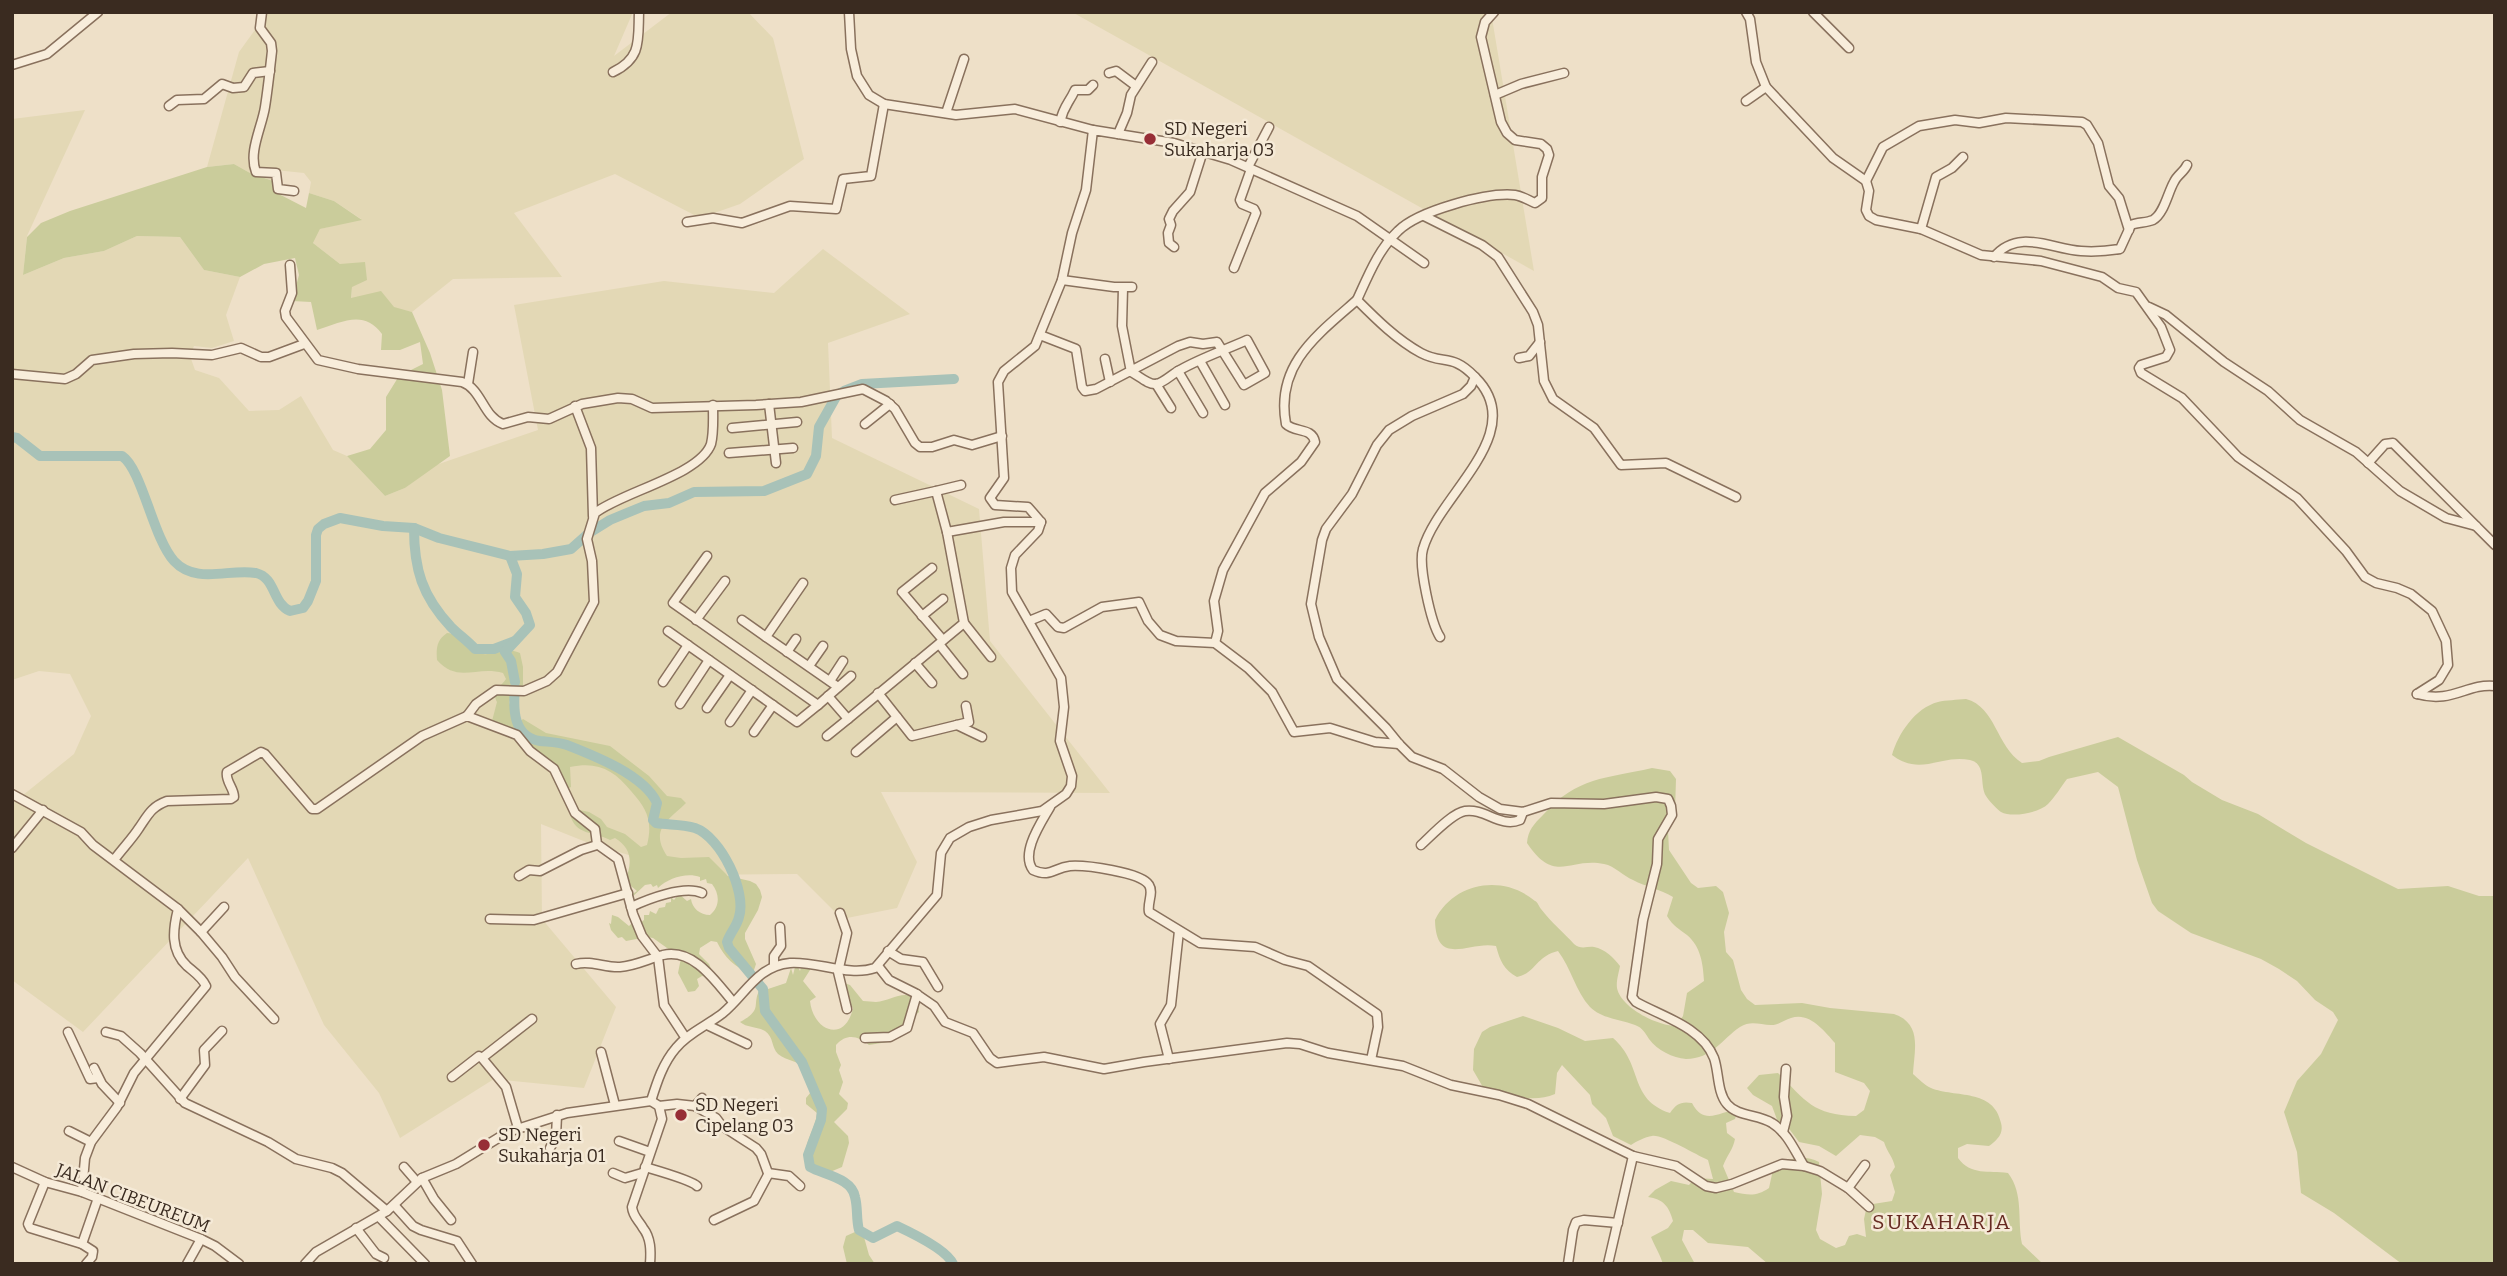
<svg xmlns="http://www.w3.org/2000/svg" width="2507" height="1276" font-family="Bitter,serif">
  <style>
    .farmland { fill: #e3d8b5 }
    .green { fill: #cacc9b }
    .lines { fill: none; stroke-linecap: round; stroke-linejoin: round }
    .river { stroke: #a8c2b8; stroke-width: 10 }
    .minor-casing { stroke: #89715d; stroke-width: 11 }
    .minor { stroke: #f8eddb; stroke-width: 8 }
    .poi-dot { fill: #972e36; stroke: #f5ead7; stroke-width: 2.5 }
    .labels { text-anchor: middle; stroke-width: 5; stroke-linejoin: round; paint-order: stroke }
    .poi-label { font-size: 18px; fill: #3a2b20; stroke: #f5ead7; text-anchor: start }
    .street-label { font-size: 18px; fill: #3a2b20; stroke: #f5ead7 }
    .quarter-label { font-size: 21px; letter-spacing: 2px; fill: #662a21; stroke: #f5ead7 }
  </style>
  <rect width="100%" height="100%" fill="#eee0c8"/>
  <g class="farmland">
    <polygon points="268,12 633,12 614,56 672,12 748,12 773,38 804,159 740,204 700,218 615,174 514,213 562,277 453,279 412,312 351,299 352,287 340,264 313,243 320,229 361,219 334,201 309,193 311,182 304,173 275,170 273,181 250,173 234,164 207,167 239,52"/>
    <polygon points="1072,12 1491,12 1534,271"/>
    <polygon points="85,110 27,236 23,275 64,258 104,251 137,236 180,237 204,270 240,277 226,315 234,341 212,348 194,346 190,356 195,370 219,378 249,411 279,410 301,396 333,450 347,456 385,496 405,488 433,466 538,430 514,305 664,281 774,293 823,249 910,314 828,343 832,438 979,509 990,641 1110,793 881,792 917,862 897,908 842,919 797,874 694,875 586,842 541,824 542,919 616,1007 584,1088 494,1079 400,1138 379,1093 324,1025 248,858 83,1032 12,980 12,804 74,754 91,716 70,674 39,671 12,680 12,119"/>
  </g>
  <g class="green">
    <path d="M234 164 250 173 273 181V191L306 208 309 193 334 201 362 220 320 229 313 243 340 264 365 262 367 280 352 287 351 298 381 291 394 307 412 312 430 353 442 390 450 456 405 488 385 496 347 456 370 449 386 430V397L399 376 423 364 420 342 400 350H381L382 334C364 309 342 322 317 330L311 302 292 301 299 275 295 258 264 264 240 277 204 270 180 237 137 236 104 251 64 258 23 275 27 237 41 223 70 211 207 167Z"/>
    <path d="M447 633C461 634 464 647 475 652 491 659 504 646 520 653L523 667V689L515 691 509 702 517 724 523 719 546 733 610 746 649 776 667 796 681 798 686 803C669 820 649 829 667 856L681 858 709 857 728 876 750 881 756 884 760 890 762 897 758 910 745 933V939L756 964 754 970 751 973C734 967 725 958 717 942L711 941 700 948 699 954 709 964 712 971 708 977 702 976 697 979 699 986 695 991 688 992 678 973 681 958 653 938 647 937 626 941 622 937 618 938 611 930 609 923 611 924 612 915 618 917 629 926 632 923 636 926 644 920V915H649L650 911 656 914 659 908 665 907 666 903 671 902V897L674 900 679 894 687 901 691 899C692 908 700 915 710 915 720 907 720 894 712 884L707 883 706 879 700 881V877C687 872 668 878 658 888L657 885 653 887 651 884 645 885 629 900 631 895 637 891 625 881C632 864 633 849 615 838L610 840C594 831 575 836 570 814L575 809 589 812 601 819 607 827 625 834 641 847 647 845C653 821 647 809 631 791 614 770 598 761 570 767L571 787 565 790 542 763 492 721 497 702C491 691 500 688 506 679L503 673C477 665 458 684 437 660 436 647 437 640 447 633Z"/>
    <path d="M1966 699C1996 707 1996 746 2022 763L2039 761 2049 757 2118 737 2184 775 2192 782 2222 800 2258 814 2306 843 2398 889 2448 886 2479 896H2495V1264H2402L2334 1213 2301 1193 2297 1152 2284 1112 2297 1081 2321 1054 2338 1020 2333 1012 2315 1000 2297 981 2279 969 2261 959 2191 933 2158 911 2152 903 2137 860 2118 787 2098 772 2067 779C2061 787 2055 797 2048 804 2039 813 2012 818 2001 812 1997 809 1989 801 1986 796 1979 784 1987 764 1970 760 1940 754 1921 777 1892 755 1898 734 1915 708 1938 702 1946 700 1957 700 1966 699Z"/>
    <path d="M1652 768 1670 771 1676 779 1675 811 1668 831 1669 850 1691 883 1698 888 1716 886 1723 892 1729 913 1724 932 1726 952 1733 960 1741 990 1747 999 1755 1005 1802 1003 1830 1008 1894 1014C1923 1024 1914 1051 1913 1074 1919 1079 1924 1085 1931 1088 1955 1098 1994 1088 2001 1123 2004 1134 1997 1140 1989 1146L1967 1144 1958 1148V1158C1971 1176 1988 1170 2008 1173 2024 1194 2017 1220 2022 1244L2043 1264H1768L1748 1247 1708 1243 1693 1230H1684L1682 1240 1695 1264H1663C1660 1254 1655 1247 1651 1237L1668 1228 1673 1221C1669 1206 1663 1199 1648 1197L1655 1190 1671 1181 1689 1185 1695 1178 1713 1179 1708 1160C1696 1155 1662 1134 1652 1136 1645 1137 1637 1141 1631 1145L1613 1136 1606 1118 1592 1104 1590 1095 1562 1065 1557 1073 1555 1094C1532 1104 1508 1094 1484 1089L1473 1070 1474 1049 1482 1032 1490 1027 1523 1016 1558 1028 1585 1041 1613 1038C1644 1065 1628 1099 1670 1113 1676 1104 1681 1101 1692 1103 1704 1126 1719 1112 1738 1109L1735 1119 1726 1123 1727 1133 1735 1139C1733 1150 1727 1155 1723 1166L1734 1192C1748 1195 1756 1197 1769 1188L1774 1165C1790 1159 1803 1154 1819 1162L1822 1194 1816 1230 1820 1239 1836 1248 1845 1245 1849 1236 1857 1234 1866 1237 1864 1219 1866 1210 1873 1204 1892 1201 1895 1192 1890 1175 1895 1167C1893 1157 1887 1152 1884 1142L1875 1137 1860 1135 1836 1156 1819 1146 1799 1142 1787 1126 1779 1125 1772 1106 1753 1095 1747 1088 1759 1075 1778 1073C1806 1101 1813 1115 1856 1116L1864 1110 1870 1091 1864 1083 1835 1072V1043C1824 1031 1810 1012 1791 1018 1784 1020 1779 1025 1771 1025 1760 1025 1751 1020 1740 1027 1722 1039 1712 1059 1686 1059 1673 1058 1657 1050 1649 1039 1645 1033 1643 1028 1635 1025 1620 1019 1602 1019 1590 1007 1576 992 1571 968 1558 951 1536 956 1536 973 1517 977 1504 970 1500 961 1496 946 1470 940 1436 969 1435 920 1454 882 1503 874 1535 901 1538 902 1539 907 1541 909 1551 922 1564 933 1574 944 1581 950 1587 946 1594 947 1605 949 1614 958 1620 966 1619 972 1616 981 1617 988 1621 1008 1658 1026 1676 1026L1683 1016 1687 993 1704 981C1703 964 1701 947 1687 935 1678 928 1674 927 1667 916L1673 897C1660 889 1646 887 1633 880 1623 876 1615 866 1604 864 1569 857 1555 885 1527 843 1528 830 1534 824 1543 815 1578 776 1605 779 1652 768Z"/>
    <path d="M803 961 810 963V970L803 981 816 997 810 1001C813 1031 845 1044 853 1008L844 997V983L850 985 863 1001C868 1001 872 1002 876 1002 891 1001 903 989 917 999L919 1012 888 1042 869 1045C858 1036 847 1033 836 1045V1052L841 1065 839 1070 843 1082 839 1094 848 1103 847 1109 834 1122 848 1136 849 1143 842 1167 830 1172 811 1169C797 1148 815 1134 817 1113L806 1104V1098L811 1092C809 1085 809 1076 806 1070 801 1061 786 1061 778 1054 771 1047 774 1037 765 1031 756 1026 747 1028 740 1022 764 1009 751 1005 760 989H768L786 983 791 968 793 975 796 963 800 971Z"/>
    <polygon points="855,1232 864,1237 869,1255 875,1264 847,1264 843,1247 846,1236"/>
  </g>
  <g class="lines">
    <g class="river">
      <path d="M12 437 17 438 40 456H122C142 469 153 538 174 561 196 585 230 568 256 573 276 578 272 603 290 611L303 608 308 601 316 581V535L318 529 324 524 340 518 383 526 414 528 439 538 510 556 543 554 571 549 589 533 610 520 644 506 669 503 694 492 764 491 807 474 816 456 819 427 837 395 844 391 862 384 954 379"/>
      <path d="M414 528C414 569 422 596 451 627 459 635 468 641 475 649H494L515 641"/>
      <polyline points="510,556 517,574 515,597 526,613 530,625 505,652 511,661 515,682"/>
      <path d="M515 688C513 709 513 737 540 741 549 742 558 742 567 745 595 756 644 775 657 803L653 820 656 823C669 825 682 824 695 828 721 837 747 892 739 917 737 926 730 933 727 942L729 948 763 989 765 1011 802 1062 822 1109 821 1120 808 1155 810 1167C824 1175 852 1178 855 1197 858 1208 856 1219 859 1230L873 1238 897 1226C912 1233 947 1250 953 1264"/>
    </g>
    <g class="minor-casing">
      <g id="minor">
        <path d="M262 12 260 28 271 43 272 51C270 69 268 88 265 107 262 127 248 152 256 172L276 173 278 189 294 191"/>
        <polyline points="849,12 851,49 857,76 869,95 884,104 956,115 1015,109 1093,130"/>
        <path d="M1494 12 1485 22 1481 37 1501 122 1507 133 1515 140 1541 144 1547 149 1549 155 1542 177V198L1535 203C1528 200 1522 196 1515 195 1487 192 1418 211 1398 231 1378 250 1368 276 1357 300 1376 319 1397 340 1421 353 1444 365 1452 353 1475 377L1471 386 1463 394 1412 416 1389 430 1377 445 1352 494 1326 529 1322 540 1311 604 1319 637 1337 679 1386 728 1399 744 1412 757 1443 769 1479 797 1500 809 1523 812 1551 803 1604 804 1656 797 1668 799 1671 806 1672 815 1658 839 1657 864 1643 920 1632 997 1636 1002C1661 1016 1702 1027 1714 1058 1719 1072 1717 1092 1727 1104 1738 1117 1758 1114 1772 1123 1787 1132 1795 1151 1804 1166"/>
        <polyline points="1746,12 1750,19 1756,62 1766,87 1833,158 1866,181 1869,191 1866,210 1869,216 1876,220 1921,229 1981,255 2041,261 2102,277 2118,288 2136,292 2161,327 2170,350 2166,357 2141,365 2139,368 2141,373 2182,398 2238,457 2297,498 2346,551 2365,577 2376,583 2397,588 2411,594 2432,611 2446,641 2448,665 2439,680 2417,694"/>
        <polyline points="1813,12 1849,48"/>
        <polyline points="12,65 47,54 98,12"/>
        <path d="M613 72C642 58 638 40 639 12"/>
        <polyline points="1109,73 1116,71 1136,86"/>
        <polyline points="1495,95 1521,84 1564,73"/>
        <polyline points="1746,101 1766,87"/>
        <polyline points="169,106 177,100 204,99 222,84 233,88 244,87 253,73 270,71"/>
        <polyline points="946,113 964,59"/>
        <path d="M1060 122C1064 105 1068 105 1075 90H1088L1093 85"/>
        <polyline points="1118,134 1127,113 1131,95 1152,62"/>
        <polyline points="1248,167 1269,127"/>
        <polyline points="1866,181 1883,147 1919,126 1955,120 1979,123 2006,118 2082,122 2087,125 2098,143 2109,186 2119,198 2129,230"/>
        <polyline points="1424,216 1482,245 1498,257 1533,312 1538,325 1544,381 1553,399 1594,428 1621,465 1666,463 1736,497"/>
        <polyline points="687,222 713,218 742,223 790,206 836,209 843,179 871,176 884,104"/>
        <polyline points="1921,229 1936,177 1952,168 1963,157"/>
        <polyline points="1174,247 1169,243 1168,233 1171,225 1169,219 1173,211 1190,192 1203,151"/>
        <path d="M1994 257C2018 228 2052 249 2081 251 2094 252 2107 251 2120 249L2131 225C2138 222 2146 223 2153 220 2164 214 2168 192 2174 182 2177 175 2184 172 2187 165"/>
        <path d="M290 265 292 293 285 311 286 317 318 360 358 369 462 382C482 389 483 417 503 424L528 417 549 419 582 404 618 398 632 399 652 408 756 405 801 402 863 389 886 401 895 409 915 443 920 447H932L954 440 972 445 1002 436"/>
        <polyline points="1234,268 1256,213 1254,209 1242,204 1240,200 1251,169"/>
        <polyline points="1062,280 1114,287 1132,287"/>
        <polyline points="2149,307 2166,315 2224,362 2268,391 2300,420 2356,452 2400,491 2446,518 2476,526"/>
        <path d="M1040 335 1076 349 1082 387 1085 391 1096 389 1178 346 1190 342 1203 344 1217 342 1244 385 1265 373 1247 340C1225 350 1201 358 1180 370 1173 373 1164 383 1156 384 1148 385 1138 375 1131 372L1122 326 1123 288"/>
        <polyline points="1519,358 1529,356 1540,342"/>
        <polyline points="1105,359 1110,382"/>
        <polyline points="1200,361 1225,405"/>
        <polyline points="1178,371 1203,413"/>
        <polyline points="12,374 65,379 76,374 92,360 134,354 172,353 212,355 241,348 261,357 269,357 304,344"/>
        <polyline points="468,384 473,352"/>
        <polyline points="1156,384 1171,408"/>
        <polyline points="769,404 776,463"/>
        <polyline points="575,406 591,448 593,516"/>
        <polyline points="865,424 890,404"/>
        <polyline points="732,428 797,422"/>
        <polyline points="729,453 793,448"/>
        <polyline points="2368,463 2385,444 2393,443 2495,545"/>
        <polyline points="936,491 961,485"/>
        <polyline points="895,500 936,491 947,532 1004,522 1041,522"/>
        <polyline points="707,556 673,603 818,705 851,676"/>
        <polyline points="932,568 902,592 943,640"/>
        <polyline points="803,583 766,637 838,687"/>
        <polyline points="922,616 943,599"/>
        <polyline points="696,620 725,581"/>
        <polyline points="742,620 766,637"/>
        <polyline points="1029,621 1046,614 1058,627 1064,628 1102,607 1139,602 1148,621 1160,635 1176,641 1215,643 1248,668 1272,692 1294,732 1330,728 1375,742 1399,744"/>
        <polyline points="964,623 991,657"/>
        <polyline points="668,631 797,722 818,705"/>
        <path d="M1440 637C1431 623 1418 565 1423 549 1438 495 1531 432 1475 377"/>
        <path d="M1215 643 1218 631 1214 601 1223 570 1265 493 1301 462 1315 442C1312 427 1295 433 1286 424 1275 365 1317 335 1357 300"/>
        <polyline points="939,644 963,674"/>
        <polyline points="787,652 796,639"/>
        <polyline points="915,663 932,683"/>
        <polyline points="809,666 823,646"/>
        <polyline points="830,681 843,661"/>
        <polyline points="663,682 688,645"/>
        <polyline points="878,693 912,736 969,722 966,706"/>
        <path d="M2417 694C2453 704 2466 683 2495 686"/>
        <polyline points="828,696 848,719 964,623 947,532"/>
        <polyline points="680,704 709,660"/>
        <polyline points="707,708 730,675"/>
        <path d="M467 716 476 704 496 690 524 691 547 681 557 672 594 602 592 561 587 539 595 513C622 492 700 475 711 444 714 432 713 418 713 405"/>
        <polyline points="730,722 752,690"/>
        <polyline points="957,725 982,737"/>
        <polyline points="754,732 773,705"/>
        <polyline points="827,736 848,719"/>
        <polyline points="856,752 897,717"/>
        <path d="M12 794 81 832 93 845 178 909C173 929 170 950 187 966 194 972 202 977 206 986L134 1073 117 1107 91 1142 85 1158 82 1192"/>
        <path d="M1050 807C1041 823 1020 853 1033 870 1051 878 1053 868 1070 866 1085 865 1141 872 1149 885 1154 893 1147 903 1149 912L1200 943 1255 947 1285 960 1308 966 1377 1014 1378 1027 1371 1060"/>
        <path d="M1421 845C1431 836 1452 813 1465 811 1485 808 1500 828 1520 820L1523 812"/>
        <polyline points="12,848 43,810"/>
        <path d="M114 860C122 849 132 839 139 828 148 815 151 807 167 801L231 799 234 797C234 788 225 781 227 772L261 752 265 754 312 809H317L422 736 467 716 517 735 530 751 554 769 575 813 595 829 597 844 618 859 633 914 642 936 658 957 664 1005 685 1037"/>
        <polyline points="519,876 529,870 540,871 581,850 597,845"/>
        <path d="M631 907C648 899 684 885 702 893"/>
        <polyline points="178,909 201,932 224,907"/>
        <polyline points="840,913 847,933 838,972 847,1009"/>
        <polyline points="490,919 534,920 628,893"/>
        <polyline points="201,932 222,957 235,977 274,1019"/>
        <polyline points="888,951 901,959 923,962 938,987"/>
        <path d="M576 964C592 960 605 968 620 967 635 966 648 959 663 955 694 948 716 982 733 1002"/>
        <polyline points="774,966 774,956 781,946 780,927"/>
        <polyline points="878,966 889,980 915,993 934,1006 945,1022 973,1033 990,1058 997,1063 1044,1057 1104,1069 1144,1062 1287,1043 1300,1044 1328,1053 1403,1066 1451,1085 1499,1095 1528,1104 1633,1156 1676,1166 1706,1186 1716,1188 1732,1184 1782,1164 1804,1166 1820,1171 1848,1188 1869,1207"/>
        <polyline points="707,1025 747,1044"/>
        <polyline points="68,1032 90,1079 98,1078"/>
        <polyline points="106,1032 121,1036 140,1053 185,1103 268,1142 296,1159 332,1168 342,1173 387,1211"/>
        <polyline points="865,1038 890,1037 907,1028 917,994"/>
        <polyline points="601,1052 615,1105"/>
        <polyline points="1169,1059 1160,1024 1171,1005 1179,931"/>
        <polyline points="94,1068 102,1084 120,1103"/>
        <polyline points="452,1077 479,1056 482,1058"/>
        <polyline points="180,1099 205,1065 204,1050 222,1031"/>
        <polyline points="659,1106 677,1104 695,1106 702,1098"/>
        <polyline points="695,1106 716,1118 722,1126 756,1148 761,1154 768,1173 789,1176 800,1186"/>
        <polyline points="518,1128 506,1087 482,1058 532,1019"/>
        <polyline points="69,1131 91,1142"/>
        <polyline points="1783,1132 1787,1116 1784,1097 1786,1069"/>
        <polyline points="619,1141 650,1152"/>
        <polyline points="550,1148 556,1137 557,1115"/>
        <polyline points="12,1167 45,1182 82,1192 201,1239 215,1246 239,1264"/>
        <polyline points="404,1167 417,1182"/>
        <path d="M645 1167C655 1170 691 1180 697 1186"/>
        <polyline points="613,1173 625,1178 642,1173"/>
        <polyline points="422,1178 434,1199 451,1220"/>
        <polyline points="45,1182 28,1224 30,1228 82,1244 98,1198"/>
        <polyline points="1848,1188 1865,1165"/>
        <polyline points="394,1205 413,1226 421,1230 457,1241 472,1264"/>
        <polyline points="379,1217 425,1264"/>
        <polyline points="714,1220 754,1201 769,1173"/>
        <polyline points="356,1228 376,1254 384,1258"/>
        <polyline points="82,1244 93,1251 92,1257 86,1264"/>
        <polyline points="187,1264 201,1239"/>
        <path d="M305 1264 316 1252 387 1211 422 1178 456 1164 508 1132 567 1113 651 1101C657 1082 663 1063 676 1048 688 1033 708 1025 723 1013 746 994 757 966 790 963 817 961 849 977 875 968L937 895 941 853 950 838 969 827 991 820 1042 811 1066 794 1071 786 1072 776 1060 741 1064 707 1061 678 1012 592 1011 568 1015 555 1038 531 1041 522 1028 507 995 505 990 498 1004 478 998 382 1004 371 1035 346 1062 280 1072 233 1086 190 1093 130 1174 143 1231 160 1357 216 1424 263"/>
        <path d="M650 1264C651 1251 651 1238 643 1228 638 1219 633 1217 632 1207L662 1119 659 1106 651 1101"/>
        <polyline points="1568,1264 1573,1230 1576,1222 1584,1220 1618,1223"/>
        <polyline points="1608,1264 1633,1156"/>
      </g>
    </g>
    <use href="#minor" class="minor"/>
  </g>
  <g class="poi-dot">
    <circle cx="1150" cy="139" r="7"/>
    <circle cx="681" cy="1115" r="7"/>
    <circle cx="484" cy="1145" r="7"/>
  </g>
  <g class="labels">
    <g class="poi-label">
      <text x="1164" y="135">SD Negeri<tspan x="1164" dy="21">Sukaharja 03</tspan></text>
      <text x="695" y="1111">SD Negeri<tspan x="695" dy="21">Cipelang 03</tspan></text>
      <text x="498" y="1141">SD Negeri<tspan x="498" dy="21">Sukaharja 01</tspan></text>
    </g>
    <g class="street-label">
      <text transform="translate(133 1198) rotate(21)" y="6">JALAN CIBEUREUM</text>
    </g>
    <g class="quarter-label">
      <text x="1942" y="1229">SUKAHARJA</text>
    </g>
  </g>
  <rect width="2507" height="1276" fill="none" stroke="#3a2b20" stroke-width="28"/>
</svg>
